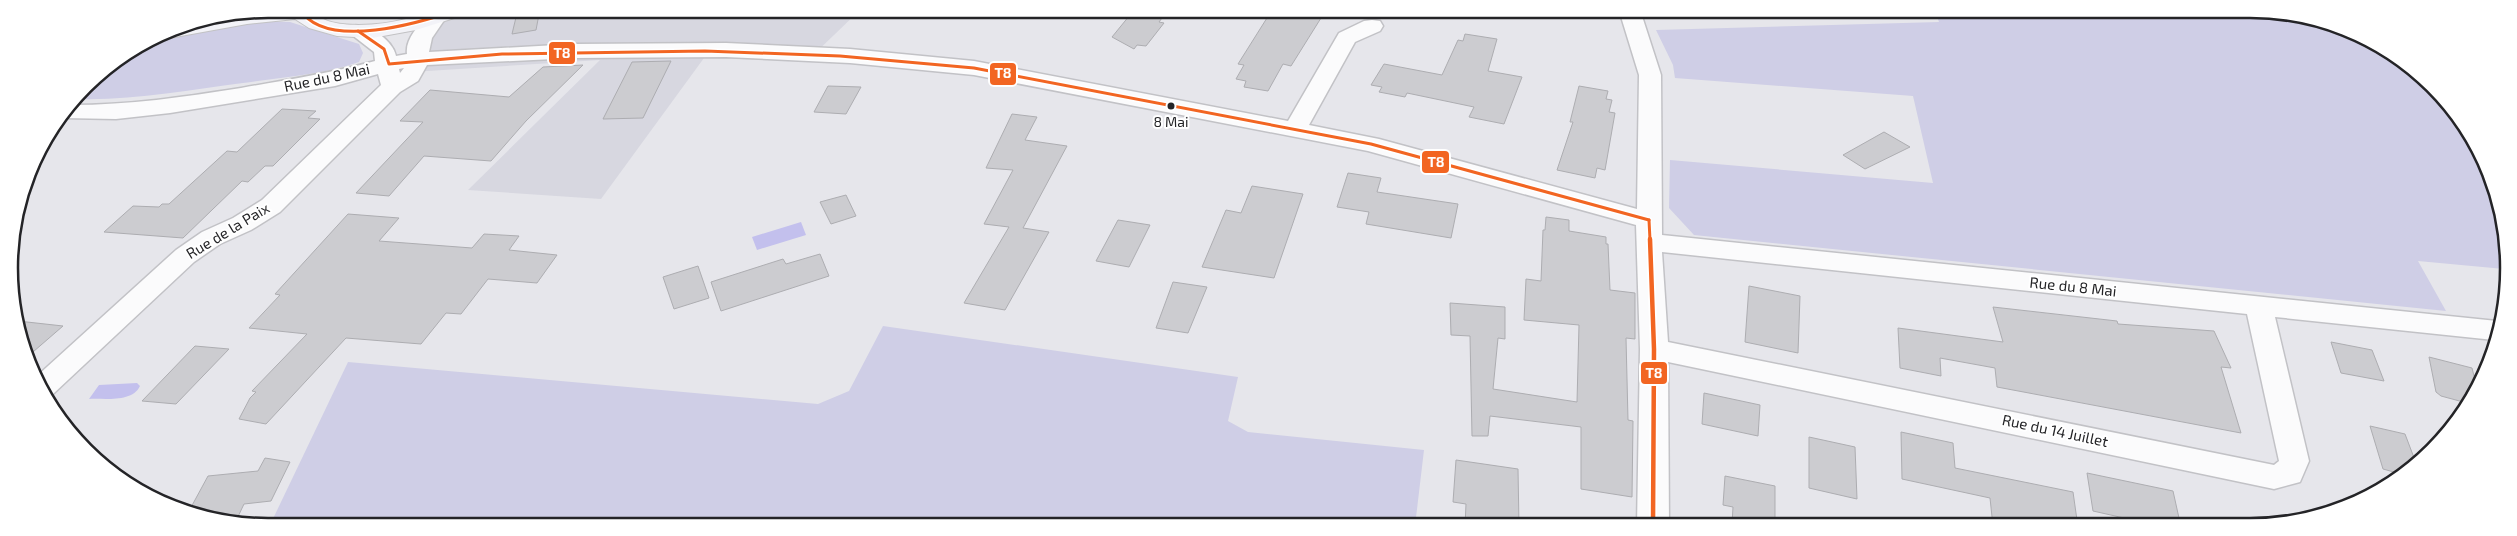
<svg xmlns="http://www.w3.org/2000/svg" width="2517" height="536" font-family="'Exo 2',sans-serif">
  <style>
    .built { fill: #d7d7e0 }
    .green { fill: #cfcee6 }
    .water { fill: #c3c0ed }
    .building { fill: #ccccd0; stroke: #adadb1 }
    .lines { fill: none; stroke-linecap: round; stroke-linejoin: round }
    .street-casing { stroke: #c2c2c6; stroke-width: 3 }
    .primary-casing { stroke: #c2c2c4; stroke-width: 2 }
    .street { fill: #fbfbfc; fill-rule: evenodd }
    .primary { fill: #f3f3f8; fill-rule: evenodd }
    .bus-1-far1-casing { stroke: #fff; stroke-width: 6 }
    .bus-1-casing { stroke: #fff; stroke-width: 8 }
    .bus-1-far1 { stroke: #f26522; stroke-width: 3 }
    .bus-1 { stroke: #f26522; stroke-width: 4.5 }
    .bus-dot { fill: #242427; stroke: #fff; stroke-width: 2 }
    .labels { text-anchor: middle; stroke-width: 4; stroke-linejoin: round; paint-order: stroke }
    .bus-label { font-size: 14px; fill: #242427; stroke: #fff }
    .street-label { font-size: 15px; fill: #242427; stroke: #fff }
    .rim { fill: none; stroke: #242427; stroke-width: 2.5 }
    .line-badge { stroke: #fff; stroke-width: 2 }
    .badge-label { font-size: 14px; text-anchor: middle; font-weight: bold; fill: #fff }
  </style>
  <rect width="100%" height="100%" fill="#e6e6eb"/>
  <polygon class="built" points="479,9 861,9 807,61 704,58 601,199 468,190 600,60 412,72 426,42 444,22"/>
  <g class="green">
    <path d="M335 9H427C398 17 363 23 335 9Z"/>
    <polygon points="1935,11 2283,11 2378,43 2455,110 2499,201 2504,269 2418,261 2446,311 1694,235 1669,208 1670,160 1933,183 1913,96 1675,78 1673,65 1656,30 1939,22"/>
    <path d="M249 21 290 22 359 44 363 53 359 62C322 75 282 77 243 83 188 90 131 101 75 99L85 84 148 43Z"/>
    <polygon points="883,326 1238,377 1228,421 1248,432 1424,450 1415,526 270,525 348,362 818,404 849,391"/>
  </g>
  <g class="water">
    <polygon points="801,222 806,235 757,250 752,237"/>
    <path d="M137 383 140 386C132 403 104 398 89 399L99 385Z"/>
  </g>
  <g class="building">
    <polygon points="518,9 540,9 536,30 512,34"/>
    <polygon points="1134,10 1168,10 1159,22 1164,23 1146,46 1137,45 1134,49 1112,37"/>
    <polygon points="1272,10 1326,10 1291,66 1283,64 1268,91 1244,87 1246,81 1236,79 1244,65 1238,64"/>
    <polygon points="1465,34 1497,39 1488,71 1522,77 1504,124 1469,117 1474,107 1407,93 1405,97 1379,92 1382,87 1371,85 1384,64 1442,75 1458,40 1463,41"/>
    <polygon points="671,61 643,118 603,119 632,62"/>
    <polygon points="583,65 526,121 491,161 424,156 389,196 356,193 423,122 400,121 430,90 509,97 543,67"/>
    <polygon points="828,86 861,87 846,114 814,112"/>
    <polygon points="1579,86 1608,91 1606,99 1612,100 1609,112 1615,113 1605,170 1597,168 1595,178 1557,170 1573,122 1570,122"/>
    <polygon points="282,109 316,111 308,118 320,119 273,166 265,166 248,182 242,181 183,238 104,232 133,206 159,207 162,204 169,204 227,151 237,152"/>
    <polygon points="1012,114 1037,117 1025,140 1067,146 1023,228 1049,232 1005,310 964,303 1009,227 984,224 1013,170 986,168"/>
    <polygon points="1884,132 1910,147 1865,169 1843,155"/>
    <polygon points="1348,173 1381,178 1377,192 1458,204 1451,238 1366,224 1369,212 1337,207"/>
    <polygon points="1252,186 1303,194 1274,278 1202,267 1226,210 1241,213"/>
    <polygon points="846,195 856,216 831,224 820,202"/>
    <polygon points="348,214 399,218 379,241 472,248 484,234 519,236 509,250 557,255 537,283 488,279 461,314 446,313 421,344 346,338 266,424 239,419 250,398 256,392 252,391 307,334 249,328 280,295 275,294"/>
    <polygon points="1546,217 1569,220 1569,231 1606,237 1606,244 1608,244 1610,290 1635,293 1635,339 1626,338 1628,420 1633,421 1632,497 1581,489 1581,427 1490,416 1488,436 1472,436 1470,336 1451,335 1450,303 1505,307 1505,339 1498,338 1493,389 1577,402 1579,325 1524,320 1526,279 1541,281 1543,230 1545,230"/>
    <polygon points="1118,220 1150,225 1129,267 1096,261"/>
    <polygon points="820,254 829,276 721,311 711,282 783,259 786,264"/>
    <polygon points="698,266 709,298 674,309 663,277"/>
    <polygon points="1173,282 1207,287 1188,333 1156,328"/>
    <polygon points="1749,286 1800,296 1798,353 1745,342"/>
    <polygon points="1993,307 2117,321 2118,324 2214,331 2231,368 2221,367 2241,433 1997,387 1995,368 1940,358 1941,376 1900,368 1898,328 2003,342"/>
    <polygon points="18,321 63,326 26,358 23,352"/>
    <polygon points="2331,342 2372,350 2384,381 2341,373"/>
    <polygon points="195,346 229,349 176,404 142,401"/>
    <polygon points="2429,357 2472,368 2474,376 2483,378 2467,403 2441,396 2436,392"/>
    <polygon points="1704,393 1760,405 1758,436 1702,424"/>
    <polygon points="2370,426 2405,434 2416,463 2401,474 2383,469"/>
    <polygon points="1901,432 1953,443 1955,468 2073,492 2078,527 1993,526 1990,498 1902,479"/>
    <polygon points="1809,437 1855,447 1857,499 1809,488"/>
    <polygon points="265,458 290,462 271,501 244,504 234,525 189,511 208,476 258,471"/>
    <polygon points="1456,460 1518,469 1519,526 1465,526 1466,504 1453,502"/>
    <polygon points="2087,473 2173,491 2181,527 2164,527 2093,511"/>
    <polygon points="1725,476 1775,486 1775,526 1743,526 1732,524 1733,507 1723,505"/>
  </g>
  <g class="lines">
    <g class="street-casing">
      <path id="street" d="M1619 10H1640L1661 75 1662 235 2497 321 2500 322 2494 340 2275 317 2309 461 2300 482 2274 489 1668 362 1669 526H1637L1640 349 1636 225 1368 151 974 75 850 63 726 57 574 58 427 65 418 81 400 92 280 212 251 230 220 244 194 262 53 394 48 396 37 376 176 250 202 232 233 218 262 200 381 85 378 74 335 86 170 113 116 119 63 118 71 105C129 105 184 97 241 88 286 80 331 73 375 61L374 52 347 31 350 26C367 22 393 40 396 56L407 54C405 39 418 27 427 15L434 13 441 15 445 19 432 38 429 52 574 44 726 43 850 49 974 61 1288 121 1339 33 1364 21 1372 20 1380 21 1383 26 1380 31 1355 42 1309 125 1379 139 1637 209 1639 75ZM404 68 400 73 399 69ZM1662 252 2247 314 2279 461 2274 465 1668 342Z"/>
    </g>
    <g class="primary-casing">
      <path id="primary" d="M268 9H311C325 32 383 25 406 19 417 17 428 11 439 9 449 7 460 9 470 9L467 14 416 30 372 38 337 36 309 28 295 19 247 24 164 39 156 37 169 28Z"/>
    </g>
    <use href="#street" class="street"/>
    <use href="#primary" class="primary"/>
    <g class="bus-1-far1-casing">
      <g id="bus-1-far1">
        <path d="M300 9C325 52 423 22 459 9"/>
        <polyline points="358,31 384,49 389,64 502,54 705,51 840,56 974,68 1371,144 1649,220"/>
        <polyline points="1649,220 1650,240"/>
      </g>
    </g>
    <g class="bus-1-casing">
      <polyline id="bus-1" points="1650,239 1654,349 1653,526"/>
    </g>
    <use href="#bus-1-far1" class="bus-1-far1"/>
    <use href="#bus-1" class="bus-1"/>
  </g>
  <circle class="bus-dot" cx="1171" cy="106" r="4.5"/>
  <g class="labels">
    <g class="bus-label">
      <text x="1171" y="127">8 Mai</text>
    </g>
    <g class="street-label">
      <text transform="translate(327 78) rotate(-12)" y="5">Rue du 8 Mai</text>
      <text transform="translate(228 231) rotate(-31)" y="5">Rue de la Paix</text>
      <text transform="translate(2073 287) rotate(6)" y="5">Rue du 8 Mai</text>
      <text transform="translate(2055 431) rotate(12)" y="5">Rue du 14 Juillet</text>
    </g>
  </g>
  <path d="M0 0H2517V536H0ZM268 18H2250A250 250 0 0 1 2500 268V268A250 250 0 0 1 2250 518H268A250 250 0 0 1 18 268V268A250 250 0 0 1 268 18Z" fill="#fff" fill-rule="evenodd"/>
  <path class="rim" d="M268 18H2250A250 250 0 0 1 2500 268V268A250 250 0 0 1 2250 518H268A250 250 0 0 1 18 268V268A250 250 0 0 1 268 18Z"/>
  <g class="line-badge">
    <rect x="548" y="41" width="28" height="24" rx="5" fill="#f26522"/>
    <rect x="989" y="62" width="28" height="24" rx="5" fill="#f26522"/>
    <rect x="1421" y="150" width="29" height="24" rx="5" fill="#f26522"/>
    <rect x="1640" y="361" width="28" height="24" rx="5" fill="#f26522"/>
  </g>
  <g class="badge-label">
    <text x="562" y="58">T8</text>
    <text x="1003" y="78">T8</text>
    <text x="1436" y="167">T8</text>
    <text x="1654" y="378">T8</text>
  </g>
</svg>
